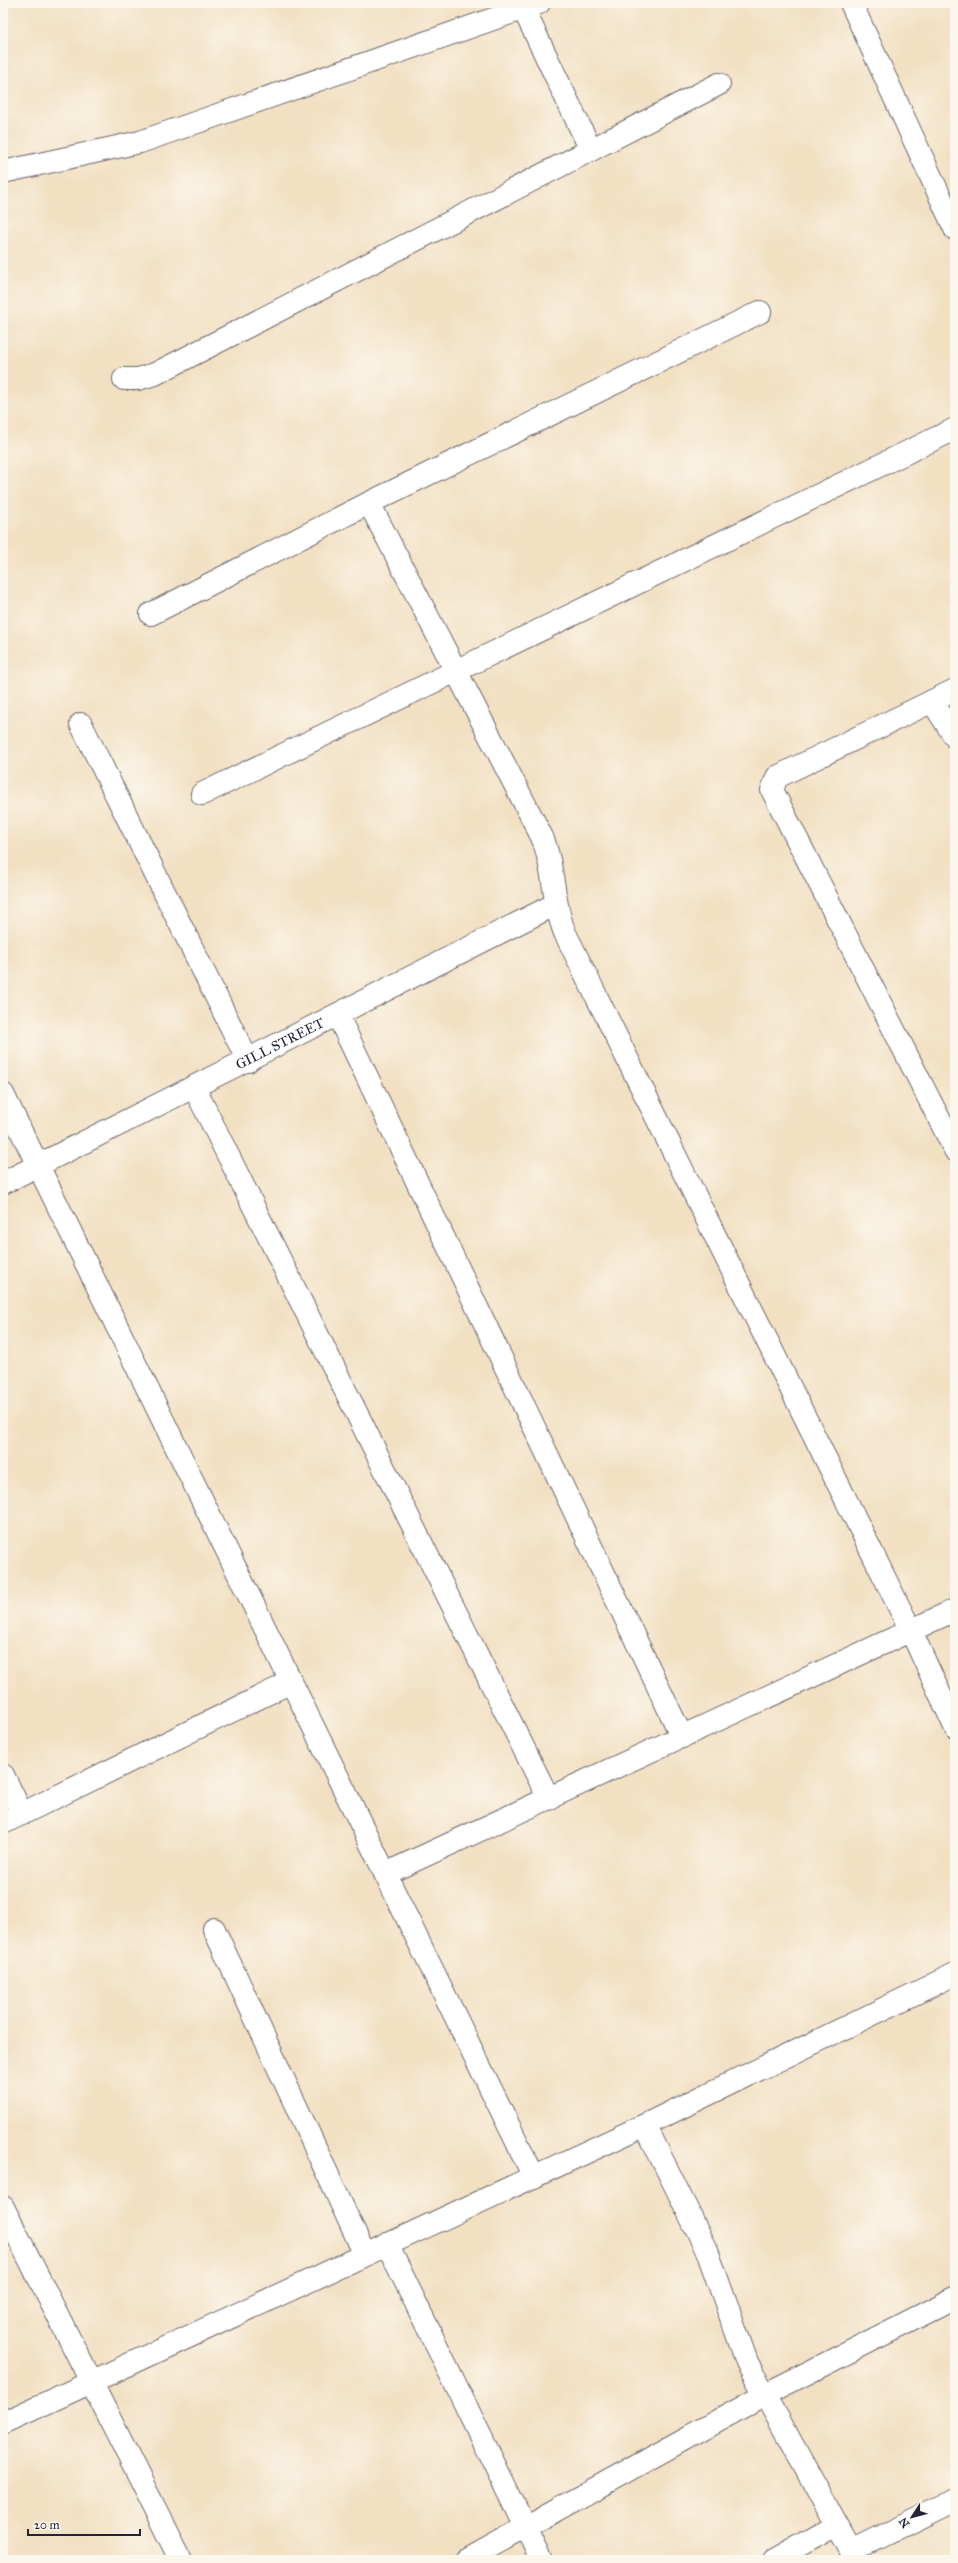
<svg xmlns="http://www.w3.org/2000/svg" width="958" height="2563" font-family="'IM FELL Great Primer',serif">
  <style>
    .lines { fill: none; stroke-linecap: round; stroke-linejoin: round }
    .minor-casing { stroke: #6b646b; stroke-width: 24 }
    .minor { stroke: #fff; stroke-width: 22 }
    .labels { text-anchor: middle; stroke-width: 3; stroke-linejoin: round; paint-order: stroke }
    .street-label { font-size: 14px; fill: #22223b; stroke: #fbf7ec }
  </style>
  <rect width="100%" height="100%" fill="#fbf7ec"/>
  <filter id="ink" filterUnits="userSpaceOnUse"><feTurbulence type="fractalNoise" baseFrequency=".025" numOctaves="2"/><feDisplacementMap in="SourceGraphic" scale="8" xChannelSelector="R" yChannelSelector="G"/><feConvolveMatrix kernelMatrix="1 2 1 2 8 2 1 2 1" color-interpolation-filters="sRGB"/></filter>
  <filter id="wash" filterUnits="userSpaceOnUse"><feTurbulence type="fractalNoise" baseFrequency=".012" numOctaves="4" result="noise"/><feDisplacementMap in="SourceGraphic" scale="16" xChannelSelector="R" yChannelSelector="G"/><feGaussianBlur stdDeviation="0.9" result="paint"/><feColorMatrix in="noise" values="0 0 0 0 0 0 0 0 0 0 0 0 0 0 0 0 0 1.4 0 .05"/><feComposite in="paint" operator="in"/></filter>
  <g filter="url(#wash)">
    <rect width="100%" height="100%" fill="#f2e0c3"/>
  </g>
  <g filter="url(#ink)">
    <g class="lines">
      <g class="minor-casing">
        <g id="minor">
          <polyline points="851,3 955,229"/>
          <polyline points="523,8 591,150"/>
          <polyline points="3,172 140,142 539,3"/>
          <polyline points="124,379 138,379 155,374 719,84"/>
          <path d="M369 503 542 837C555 868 552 902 565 933L911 1631 955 1727"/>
          <polyline points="151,614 369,503 760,312"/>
          <polyline points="955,690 777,777 772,790 955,1150"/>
          <polyline points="932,701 955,737"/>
          <polyline points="81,724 248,1061"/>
          <polyline points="202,794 955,429"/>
          <polyline points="338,1016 682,1737"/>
          <polyline points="194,1087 549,1799"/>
          <polyline points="3,1094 534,2177"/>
          <path id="s1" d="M3 1183 556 904"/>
          <polyline points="3,1775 22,1814"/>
          <polyline points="3,1823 291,1682"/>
          <polyline points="385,1874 955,1610"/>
          <polyline points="214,1929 365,2255"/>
          <polyline points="645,2125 706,2248 747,2362 856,2560"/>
          <polyline points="3,2207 181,2560"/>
          <polyline points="387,2244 541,2560"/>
          <polyline points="3,2423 645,2125 955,1974"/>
          <polyline points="851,2551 955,2500"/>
          <polyline points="466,2560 764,2395 955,2298"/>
          <polyline points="773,2560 836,2525"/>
        </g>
      </g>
      <use href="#minor" class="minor"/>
    </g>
  </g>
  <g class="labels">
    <g class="street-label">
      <text dy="5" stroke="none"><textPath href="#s1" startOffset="310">GILL STREET</textPath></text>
    </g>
  </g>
  <rect width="958" height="2563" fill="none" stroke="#fbf7ec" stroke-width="16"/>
  <g transform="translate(912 2517) rotate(234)" stroke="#fbf7ec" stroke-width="3" paint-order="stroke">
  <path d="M0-3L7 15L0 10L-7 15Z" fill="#22223b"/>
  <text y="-6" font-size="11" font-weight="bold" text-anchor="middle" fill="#22223b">N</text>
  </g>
  <path d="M28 2529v6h112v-6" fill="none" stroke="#22223b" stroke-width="2"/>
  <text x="34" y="2529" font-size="12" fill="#22223b" stroke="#fbf7ec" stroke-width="3" paint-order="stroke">20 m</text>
</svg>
